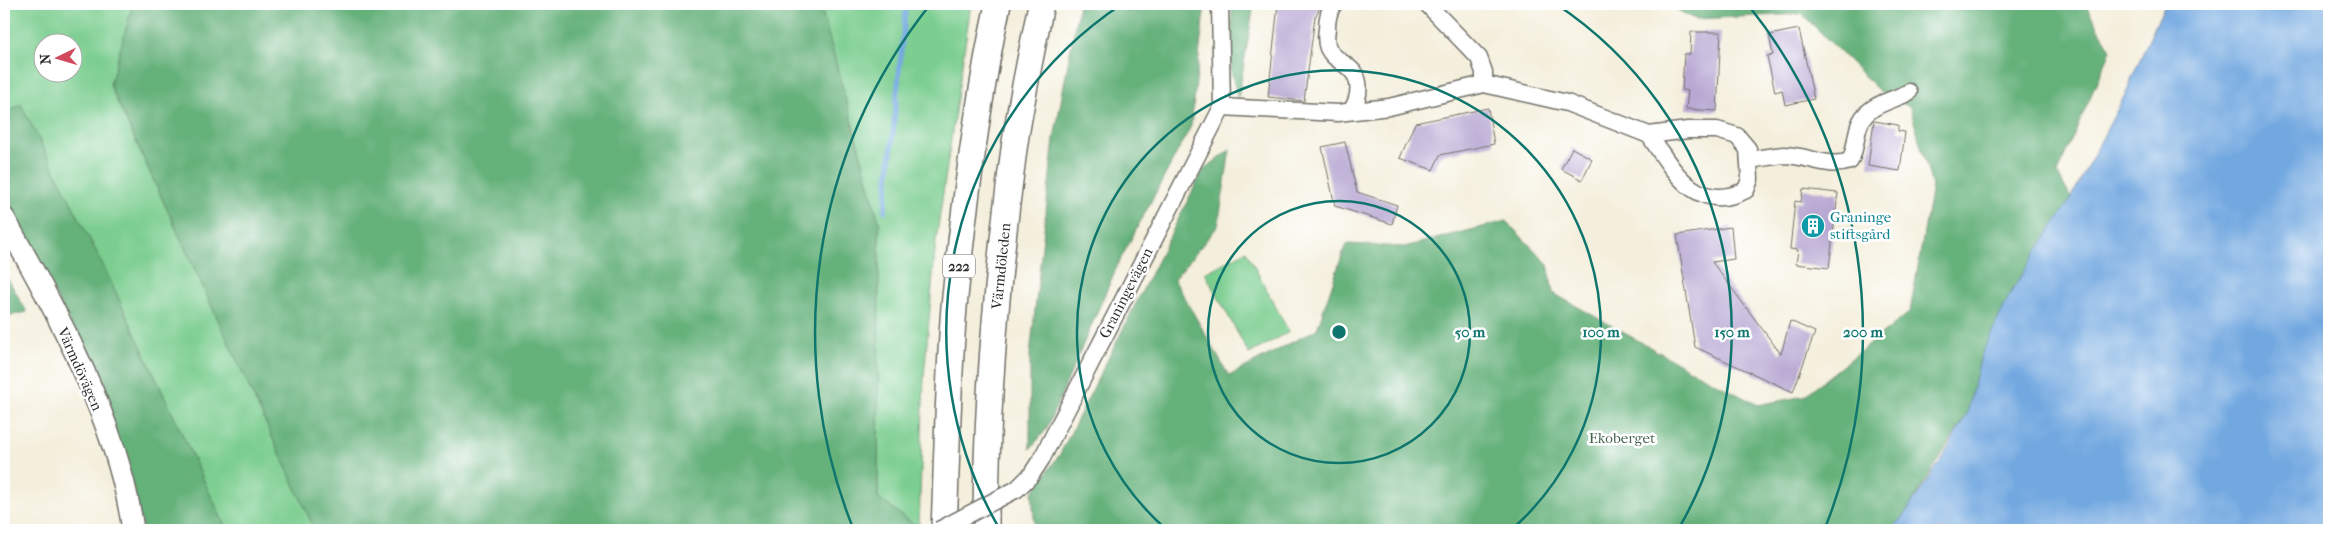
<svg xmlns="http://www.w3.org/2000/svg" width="2333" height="534" font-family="'IM FELL French Canon',serif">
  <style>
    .green { fill: #7cce90; stroke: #547c5e; fill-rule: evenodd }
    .forest { fill: #65b17a; stroke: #486e52 }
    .water { fill: #72a8e0; stroke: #4e6a86 }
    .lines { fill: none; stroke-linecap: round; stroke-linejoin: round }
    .stream { stroke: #72a8e0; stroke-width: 5 }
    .building { fill: #b8a8d3 }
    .minor-casing { stroke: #717069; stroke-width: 19 }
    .major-casing { stroke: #717069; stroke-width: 24 }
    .highway-casing { stroke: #717069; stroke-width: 28 }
    .minor { stroke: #fff; stroke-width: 16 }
    .major { stroke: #fff; stroke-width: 21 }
    .highway { stroke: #fff; stroke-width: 25 }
    .minor-bridge-casing { stroke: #717069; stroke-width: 19; stroke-linecap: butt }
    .minor-bridge { stroke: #fff; stroke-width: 16 }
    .ring { fill: none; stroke: #0f766e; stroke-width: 2.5 }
    .labels { text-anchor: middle; stroke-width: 5; stroke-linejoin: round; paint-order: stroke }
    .shield { fill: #fff; stroke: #6b6b6b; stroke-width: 1 }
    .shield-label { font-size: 14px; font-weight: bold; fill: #2b2b2b }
    .culture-label { font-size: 15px; fill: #0d838f; stroke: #fff; text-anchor: start }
    .street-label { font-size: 15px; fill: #2b2b2b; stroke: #fff }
    .park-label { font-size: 15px; fill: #47644e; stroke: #fff }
    .centre { fill: #0f766e; stroke: #fff; stroke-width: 2.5 }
    .ring-label { font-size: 15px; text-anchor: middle; font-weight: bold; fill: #0f766e; stroke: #fff; stroke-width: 5; stroke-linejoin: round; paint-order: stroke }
  </style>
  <rect width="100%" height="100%" fill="#fff"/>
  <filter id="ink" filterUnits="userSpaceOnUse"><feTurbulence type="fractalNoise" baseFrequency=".02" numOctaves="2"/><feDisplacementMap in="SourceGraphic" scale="10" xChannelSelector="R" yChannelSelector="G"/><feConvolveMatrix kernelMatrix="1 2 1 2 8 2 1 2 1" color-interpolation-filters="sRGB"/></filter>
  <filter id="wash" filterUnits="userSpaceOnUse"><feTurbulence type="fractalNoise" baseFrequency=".0096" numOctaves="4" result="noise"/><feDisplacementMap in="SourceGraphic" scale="20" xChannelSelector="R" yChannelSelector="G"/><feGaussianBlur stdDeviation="1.12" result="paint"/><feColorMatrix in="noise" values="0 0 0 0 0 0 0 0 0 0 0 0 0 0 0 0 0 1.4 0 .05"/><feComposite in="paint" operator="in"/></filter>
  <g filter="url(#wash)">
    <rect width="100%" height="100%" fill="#f4efdc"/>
    <g class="green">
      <path d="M4 4H133L110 86 315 530H227L102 263 21 105 4 114ZM42 42H72V72H42Z"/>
      <polygon points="820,4 971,4 936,241 924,377 919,528 878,498 879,222"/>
      <polygon points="1246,251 1289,332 1249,354 1205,273"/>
    </g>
    <g class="forest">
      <polygon points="133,4 820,4 879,222 878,498 919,528 917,530 315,530 110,85"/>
      <polygon points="1079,4 1205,4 1191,126 1118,264 1046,430 1030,449 1030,355 1054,139"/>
      <polygon points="1232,4 1254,4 1238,99 1231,72"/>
      <polygon points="1666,4 2085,4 2111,50 2057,173 2071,198 2011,292 1981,355 1967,414 1901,520 1889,530 1035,530 1032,493 1060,454 1203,170 1230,150 1218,226 1174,279 1229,376 1317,329 1346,244 1404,247 1506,221 1548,264 1553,293 1687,368 1758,405 1804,396 1910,312 1932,186 1910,107 1880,92 1802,14 1695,19"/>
      <polygon points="21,104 102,263 227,530 143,530 101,383 4,196 4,114"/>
      <polygon points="4,272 27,312 4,317"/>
    </g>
    <polygon class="water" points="2165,4 2329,4 2329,530 1889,530 1901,520 1943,457 1967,414 1981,355 2011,292 2071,198 2130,85 2131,79"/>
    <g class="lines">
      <polyline class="stream" points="885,211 906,4"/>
    </g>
    <g id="blocks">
      <g class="building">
        <polygon points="1278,4 1322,4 1315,17 1304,101 1268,97"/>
        <polygon points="1799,29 1814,99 1785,105 1782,90 1775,92 1767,56 1773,55 1769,35"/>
        <polygon points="1691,32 1721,32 1717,111 1686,109 1688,91 1682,90 1684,54 1690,54"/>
        <polygon points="1488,108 1494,144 1440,155 1433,170 1400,158 1415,123"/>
        <polygon points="1874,121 1898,125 1898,131 1905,132 1900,171 1868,166"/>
        <polygon points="1345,142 1357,192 1397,205 1392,224 1335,206 1322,147"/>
        <polygon points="1572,148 1592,159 1582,180 1561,169"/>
        <polygon points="1803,189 1838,193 1829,268 1796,264 1798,250 1790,249 1795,201 1801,202"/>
        <polygon points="1731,227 1734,259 1712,262 1781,354 1790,321 1815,332 1793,392 1695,347 1677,235"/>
      </g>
    </g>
  </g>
  <g filter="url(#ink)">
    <use href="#blocks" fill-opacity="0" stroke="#717069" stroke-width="1"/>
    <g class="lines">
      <g class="minor-casing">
        <g id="minor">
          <path d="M1334 4C1328 11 1327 20 1327 29 1326 35 1326 43 1328 48 1332 57 1341 61 1348 67 1363 78 1360 98 1351 111"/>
          <polyline points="1427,4 1479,58 1484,72 1484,84"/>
          <path d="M1222 107 1338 113 1389 107 1484 84 1567 103 1649 135 1688 130H1717L1737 136 1748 149 1750 179 1746 190C1696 215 1673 170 1649 135"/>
          <path d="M1749 160C1761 158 1773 156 1784 155 1807 155 1828 169 1850 161 1856 149 1855 138 1859 126 1866 104 1891 102 1909 92"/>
          <polyline points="1042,458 1222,107 1220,4"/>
        </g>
      </g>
      <g class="major-casing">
        <path id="major" d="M4 218C57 313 118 421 133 530"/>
      </g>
      <g class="highway-casing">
        <g id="highway">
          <path d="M944 530C947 456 948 381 954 307 964 206 977 103 998 4"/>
          <path d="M986 530C986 403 997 275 1014 149 1021 100 1032 52 1041 4"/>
        </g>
      </g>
      <use href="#minor" class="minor"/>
      <use href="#major" class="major"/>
      <use href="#highway" class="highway"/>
      <g class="minor-bridge-casing">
        <polyline id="minor-bridge" points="939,530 1017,489 1031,475 1042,458"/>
      </g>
      <use href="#minor-bridge" class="minor-bridge"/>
    </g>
  </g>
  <g class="ring">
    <circle cx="1339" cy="332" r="131"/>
    <path d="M1167 530A262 262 0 1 1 1511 530"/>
    <path d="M999 528A393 393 0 0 1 1122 4M1556 4A393 393 0 0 1 1679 528"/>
    <path d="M853 528A524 524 0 0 1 929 6M1749 6A524 524 0 0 1 1825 528"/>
  </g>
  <defs>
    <g id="building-disc" transform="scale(1.25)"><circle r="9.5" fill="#0f9aa8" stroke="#fff"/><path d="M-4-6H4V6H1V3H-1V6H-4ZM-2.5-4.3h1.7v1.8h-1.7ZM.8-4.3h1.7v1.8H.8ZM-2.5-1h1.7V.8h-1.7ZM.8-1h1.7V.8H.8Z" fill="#fff"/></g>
  </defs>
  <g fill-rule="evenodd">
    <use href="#building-disc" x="1813" y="226"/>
  </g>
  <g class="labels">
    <rect class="shield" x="943" y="254.5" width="32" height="23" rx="4"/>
    <g class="shield-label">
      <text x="959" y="271">222</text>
    </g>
    <g class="culture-label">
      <text x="1830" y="222">Graninge<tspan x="1830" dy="17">stiftsgård</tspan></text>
    </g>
    <g class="street-label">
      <text transform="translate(1001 266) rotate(-84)" y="5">Värmdöleden</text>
      <text transform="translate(1126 293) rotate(-63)" y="5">Graningevägen</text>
      <text transform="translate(80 369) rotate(66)" y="5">Värmdövägen</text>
    </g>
    <g class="park-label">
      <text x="1622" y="443">Ekoberget</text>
    </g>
  </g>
  <circle cx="1339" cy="332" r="8" class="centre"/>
  <g class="ring-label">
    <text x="1470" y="337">50 m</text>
    <text x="1601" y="337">100 m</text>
    <text x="1732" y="337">150 m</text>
    <text x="1863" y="337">200 m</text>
  </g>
  <rect width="2333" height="534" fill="none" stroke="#fff" stroke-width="20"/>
  <g transform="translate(58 58) rotate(265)"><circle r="24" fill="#ffffff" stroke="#aaaaaa"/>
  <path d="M0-4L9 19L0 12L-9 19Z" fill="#d1495b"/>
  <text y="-8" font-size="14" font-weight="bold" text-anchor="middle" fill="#2b2b2b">N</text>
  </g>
</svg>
